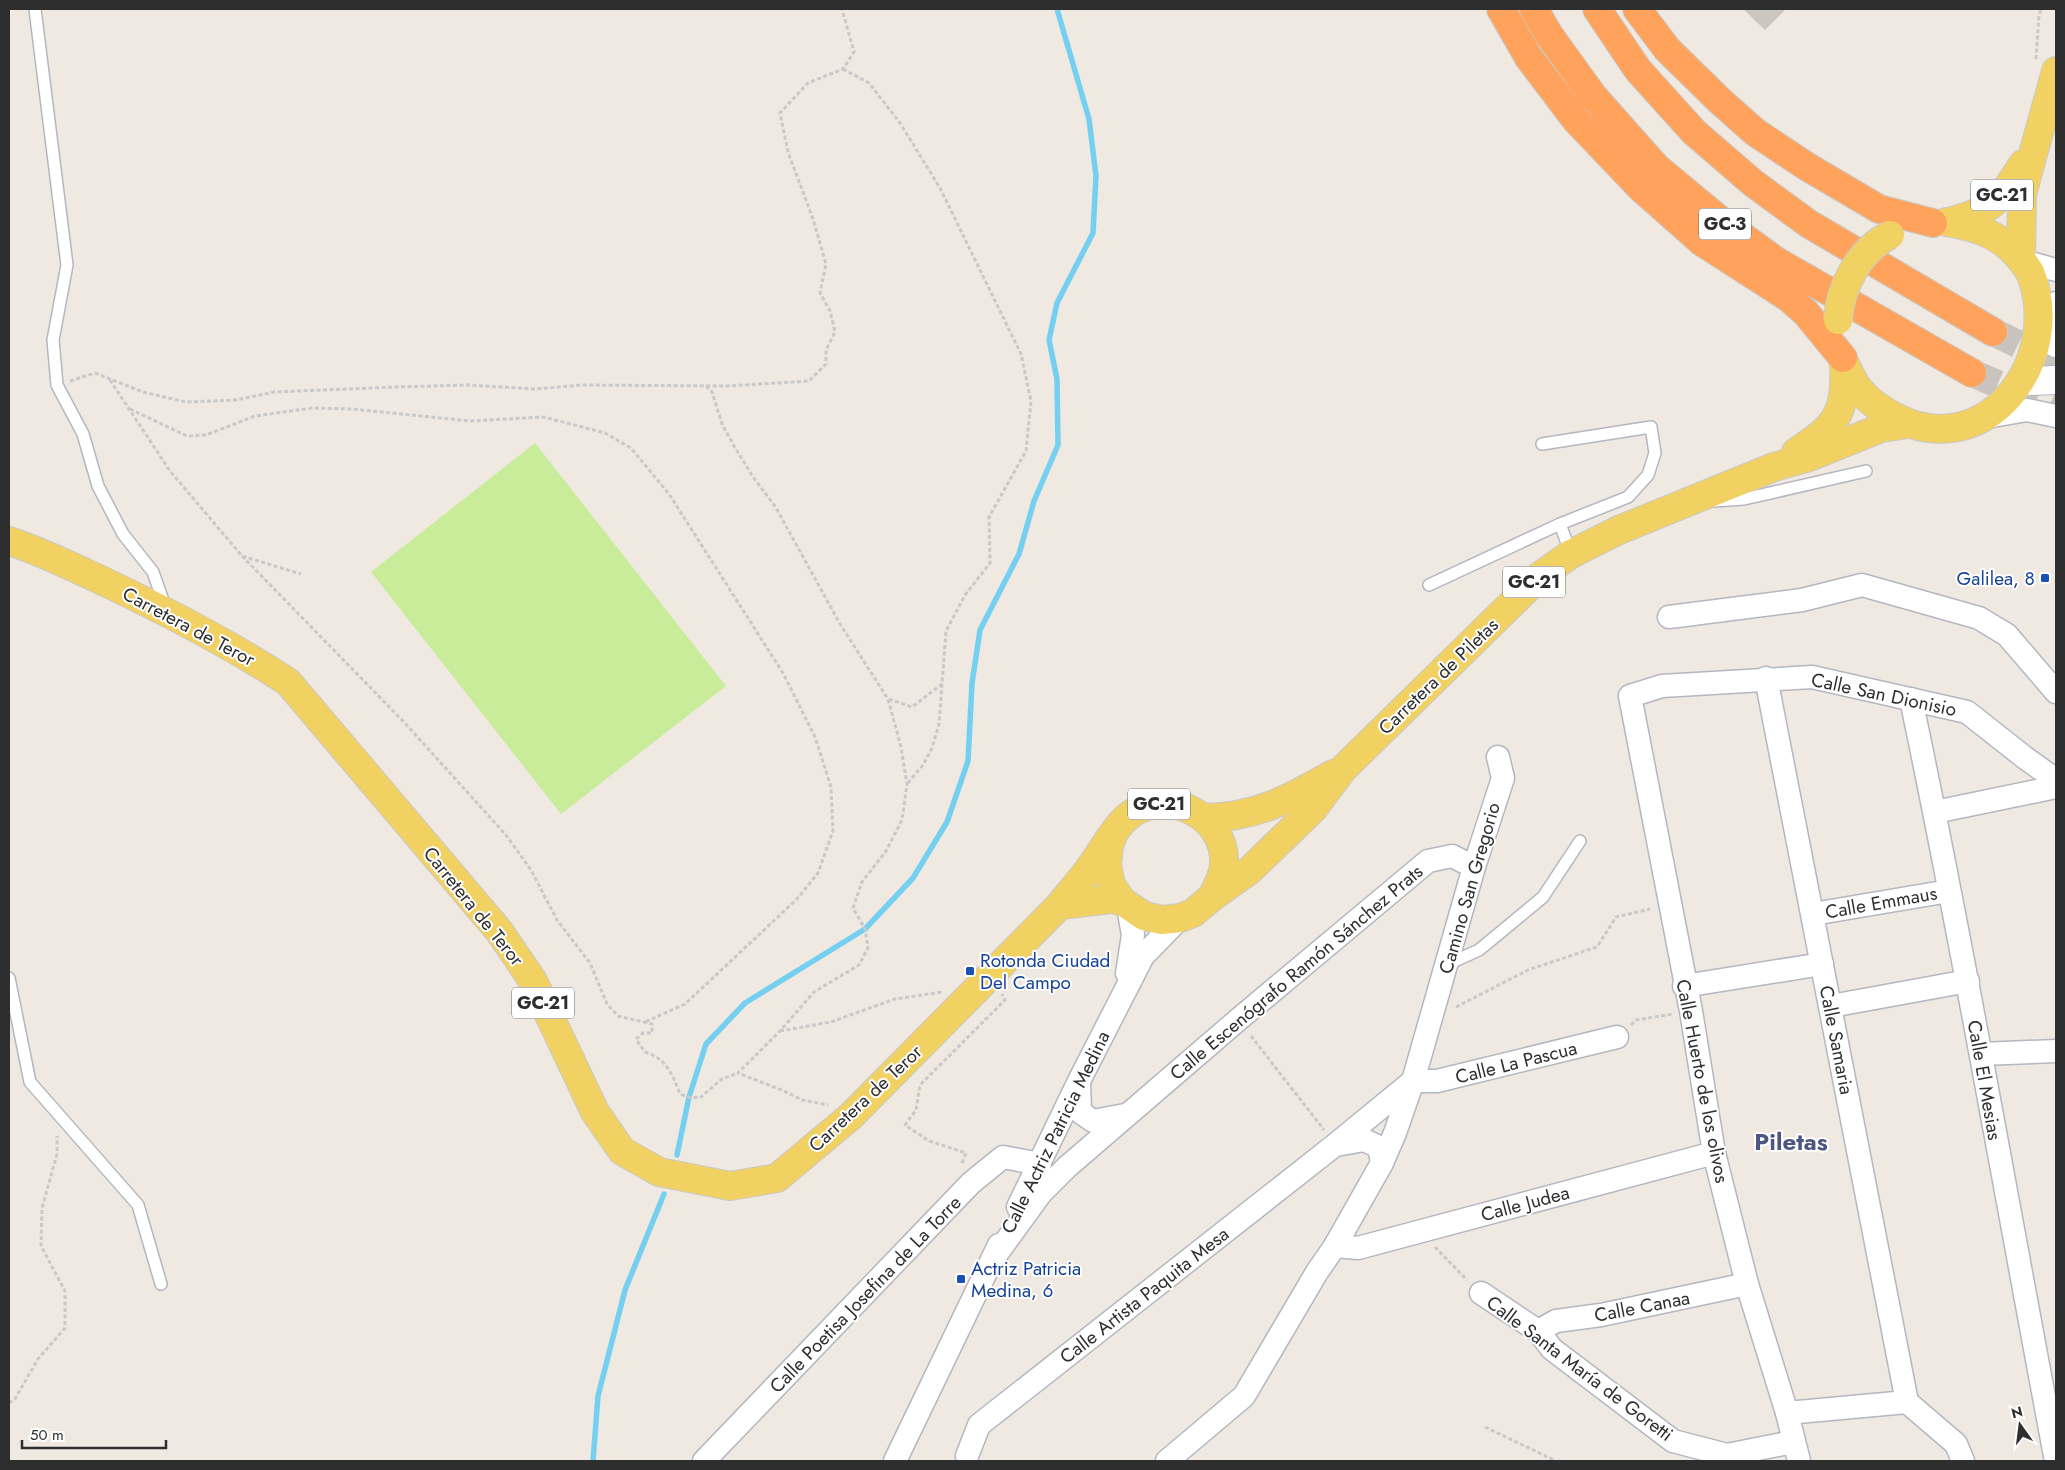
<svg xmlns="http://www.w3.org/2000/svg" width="2065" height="1470" font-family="Jost,sans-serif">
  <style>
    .pitch { fill: #c9ec9a }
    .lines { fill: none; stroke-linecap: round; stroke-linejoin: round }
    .stream { stroke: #75cff0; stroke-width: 5.5 }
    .building { fill: #cbc7bf }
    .motorway-tunnel { stroke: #c8c4bd; stroke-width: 28; stroke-dasharray: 28 14; stroke-linecap: butt }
    .service-casing { stroke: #b4b7c1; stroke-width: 14 }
    .minor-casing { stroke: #b4b7c1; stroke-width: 25 }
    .tertiary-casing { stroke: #b4b7c1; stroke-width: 30 }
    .primary-casing { stroke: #c9c9c9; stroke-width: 30 }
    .motorway-casing { stroke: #c9c9c9; stroke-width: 30 }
    .path { stroke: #c9c9c9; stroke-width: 3; stroke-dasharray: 4 2.5; stroke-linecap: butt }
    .service { stroke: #fff; stroke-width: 11 }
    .minor { stroke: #fff; stroke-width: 22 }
    .tertiary { stroke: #fff; stroke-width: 28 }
    .primary { stroke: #f2d163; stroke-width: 28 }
    .motorway { stroke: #ffa35c; stroke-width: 28 }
    .primary-bridge-casing { stroke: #c9c9c9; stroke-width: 30; stroke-linecap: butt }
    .primary-bridge { stroke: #f2d163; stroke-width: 28 }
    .transit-dot { fill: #1a4fb4; stroke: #fff; stroke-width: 2 }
    .labels { text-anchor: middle; stroke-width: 4; stroke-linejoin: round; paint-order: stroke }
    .shield { fill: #fff; stroke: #6d6d6d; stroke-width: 1 }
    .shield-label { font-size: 18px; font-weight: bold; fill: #2e2e2e }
    .transit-label { font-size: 19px; fill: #164399; stroke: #fff; text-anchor: start }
    .street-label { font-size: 19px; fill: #2e2e2e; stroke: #fff }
    .district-label { font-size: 24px; font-weight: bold; fill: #4d5680; stroke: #fff }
  </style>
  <rect width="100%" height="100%" fill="#efe9e1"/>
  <polygon class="pitch" points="535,443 726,686 561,814 371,572"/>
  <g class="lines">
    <g class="stream">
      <polyline points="677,1155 689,1097 706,1044 745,1003 865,929 913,878 947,822 968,761 972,683 980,630 1019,554 1034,501 1058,445 1057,379 1049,340 1057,303 1093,233 1096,176 1089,119 1057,9"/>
      <polyline points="593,1461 598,1396 625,1290 664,1194"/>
    </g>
  </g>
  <polygon class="building" points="1743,9 1786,9 1765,30"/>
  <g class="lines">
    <g class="motorway-tunnel">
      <polyline points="1993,332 2056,362"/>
      <polyline points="1972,373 2056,409"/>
    </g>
    <g class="service-casing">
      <g id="service">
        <polyline points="35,9 67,265 53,340 57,385 83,434 98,486 123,534 153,572 166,609"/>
        <polyline points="1542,444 1651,427 1655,453 1648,475 1628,497 1560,524 1571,554"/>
        <polyline points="1714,501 1744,499 1866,471"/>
        <polyline points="1429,585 1560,524"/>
        <polyline points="1446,965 1479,950 1543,897 1580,841"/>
        <polyline points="9,978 30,1082 138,1205 161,1284"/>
      </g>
    </g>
    <g class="minor-casing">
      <g id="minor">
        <polyline points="2023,261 2056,270"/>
        <polyline points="2045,313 2056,303"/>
        <polyline points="1992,416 2027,410 2056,416"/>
        <polyline points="1669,617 1802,600 1862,585 1979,618 2007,635 2056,692"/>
        <polyline points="1766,678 1907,1402"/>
        <path d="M1911 699C1964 952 2008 1207 2056 1461"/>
        <polyline points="1935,812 2056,787"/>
        <polyline points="1813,914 1949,891"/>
        <polyline points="1127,973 1133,935 1128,907"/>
        <polyline points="1684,986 1822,964"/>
        <polyline points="1831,1006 1968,981"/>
        <polyline points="1981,1054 2056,1051"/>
        <polyline points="1079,1082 1080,1112 1093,1121 1125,1115"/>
        <polyline points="1336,1145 1364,1140 1379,1147 1382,1163"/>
        <polyline points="1018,1207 1079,1081 1143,956 1180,918"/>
        <polyline points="1335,1246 1358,1248 1714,1153"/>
        <polyline points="993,1259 1041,1193 1067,1167 1239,1019 1428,861 1452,856 1474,867"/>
        <polyline points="1481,1293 1538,1331 1552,1349 1673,1441 1727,1455 1793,1442"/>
        <polyline points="1538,1331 1556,1321 1601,1315 1747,1284"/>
        <polyline points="1787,1413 1907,1402 1956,1444 1963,1461"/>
        <polyline points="967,1456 979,1425 1335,1145 1413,1081 1437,1081 1617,1037"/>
        <polyline points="704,1461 971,1183 1003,1157 1040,1164"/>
        <polyline points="895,1461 999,1245"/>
        <polyline points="1167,1461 1244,1396 1317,1272 1335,1246 1382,1163 1395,1133 1413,1081 1474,867 1503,778 1498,757"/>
        <polyline points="1799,1461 1787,1413 1747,1284 1714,1153 1691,1011 1630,696 1662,686 1812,677 1967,712 2024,757 2056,780"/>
      </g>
    </g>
    <g class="tertiary-casing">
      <g id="tertiary">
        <polyline points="2046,327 2056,343"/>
        <polyline points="2029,381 2056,380"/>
      </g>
    </g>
    <g class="primary-casing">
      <g id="primary">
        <path d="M1948 222C1992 211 1999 202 2023 164"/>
        <polyline points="2021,257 2022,194 2056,71"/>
        <path d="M1844 362C1848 370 1852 380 1858 388 1868 401 1883 411 1897 418 1987 463 2065 359 2030 272 2008 238 1984 228 1946 222"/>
        <path d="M1796 452C1838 425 1846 413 1844 363"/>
        <path d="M9 541C43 552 75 568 107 583 170 613 230 644 288 682L499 931 533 981 595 1112 622 1151 659 1172 730 1186 777 1178 851 1116 1060 905C1070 892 1082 879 1091 866 1104 849 1114 827 1131 814 1170 787 1227 817 1224 865 1223 877 1217 887 1212 897"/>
        <path d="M1205 818C1257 817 1289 799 1333 774"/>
        <polyline points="1112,838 1109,845 1107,865 1111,885 1122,901 1144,916 1162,920 1180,918 1193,913 1212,897 1250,870 1313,809 1343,769 1540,576 1571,554 1619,530 1774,467 1809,457 1881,428 1909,424"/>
        <polyline points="1060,905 1111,899 1122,901"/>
      </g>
    </g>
    <g class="motorway-casing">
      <g id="motorway">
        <polyline points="1501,9 1529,58 1576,120 1640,187 1702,242 1789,298 1806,313 1843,358"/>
        <polyline points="1534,9 1549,35 1593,96 1656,167 1721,221 1776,261 1972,373"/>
        <polyline points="1597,9 1638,70 1694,132 1753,183 1809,224 1993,332"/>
        <polyline points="1637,9 1667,49 1719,100 1755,132 1806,166 1879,209 1933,223"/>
      </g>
    </g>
    <g class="path">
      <polyline points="2036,59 2039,15 2041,9"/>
      <polyline points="843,69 869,83 900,123 940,188 1021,354 1031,401 1026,451 989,517 990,563 965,595 946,631 939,724 932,748 923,765 907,784"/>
      <polyline points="110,380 170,471 242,556 301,574"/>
      <polyline points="70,381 95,373 143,392 186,402 236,400 274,392 396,387 468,385 535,389 582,385 727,386 809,381 826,364 826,350 835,332 830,311 820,293 826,264 813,219 788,152 780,113 808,83 843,69 854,52 842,9"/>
      <polyline points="706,386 712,392 722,424 734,446 753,477 775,506 840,624 888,699 901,747 907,784 902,820 886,851 862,882 853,908 865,929 868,948 859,965 814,992 780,1031 738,1073 784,1091 802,1100 828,1105"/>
      <polyline points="130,409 187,436 206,435 255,416 312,408 352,409 470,421 544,417 605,433 631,448 669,494 783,673 815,737 831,787 833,831 818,873 797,899 685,1004 645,1022"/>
      <path d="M242 556 403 721 506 835 531 870 557 920 590 963 607 1004 618 1016 652 1024V1033H643L636 1039 645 1052C667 1059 672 1074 680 1094L689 1097 700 1098 722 1079 738 1073"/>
      <polyline points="889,699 912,707 942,684"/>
      <polyline points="1456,1007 1528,970 1597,947 1616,917 1650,909"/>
      <polyline points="1631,1025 1636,1020 1673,1014"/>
      <polyline points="780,1031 831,1022 895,999 942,992"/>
      <polyline points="1251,1036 1324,1130"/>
      <polyline points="962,1163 966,1153 929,1141 905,1125 916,1110 920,1085 1005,1000 1002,994"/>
      <polyline points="1435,1247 1467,1280"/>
      <polyline points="9,1403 15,1399 38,1359 65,1328 65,1291 41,1246 42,1208 57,1154 57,1136"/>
      <polyline points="1485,1427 1556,1461"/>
    </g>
    <use href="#service" class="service"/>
    <use href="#minor" class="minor"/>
    <use href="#tertiary" class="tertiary"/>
    <use href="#primary" class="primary"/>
    <use href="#motorway" class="motorway"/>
    <g class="primary-bridge-casing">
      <path id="primary-bridge" d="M1838 320C1840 287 1859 250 1890 235"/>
    </g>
    <use href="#primary-bridge" class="primary-bridge"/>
  </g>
  <g class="transit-dot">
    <rect x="2040" y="573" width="10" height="10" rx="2.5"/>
    <rect x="965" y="966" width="10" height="10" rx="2.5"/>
    <rect x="956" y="1274" width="10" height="10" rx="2.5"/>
  </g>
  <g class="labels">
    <g class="shield">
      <rect x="1971" y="179.5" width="62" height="31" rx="4"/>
      <rect x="1699" y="208.5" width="52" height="31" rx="4"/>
      <rect x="1503" y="566.5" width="62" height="31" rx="4"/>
      <rect x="1128" y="788.5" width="62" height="31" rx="4"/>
      <rect x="512" y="987.5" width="62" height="31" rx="4"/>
    </g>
    <g class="shield-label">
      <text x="2002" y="201">GC-21</text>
      <text x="1725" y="230">GC-3</text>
      <text x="1534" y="588">GC-21</text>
      <text x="1159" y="810">GC-21</text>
      <text x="543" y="1009">GC-21</text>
    </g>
    <g class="transit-label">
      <text x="2035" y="585" text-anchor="end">Galilea, 8</text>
      <text x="980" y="967">Rotonda Ciudad<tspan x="980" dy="22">Del Campo</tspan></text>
      <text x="971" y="1275">Actriz Patricia<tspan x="971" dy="22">Medina, 6</tspan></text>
    </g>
    <g class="street-label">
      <text transform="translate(189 626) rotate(28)" y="7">Carretera de Teror</text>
      <text transform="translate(1438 676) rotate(-44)" y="7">Carretera de Piletas</text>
      <text transform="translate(1884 694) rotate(12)" y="7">Calle San Dionisio</text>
      <text transform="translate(1469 888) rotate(-74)" y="7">Camino San Gregorio</text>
      <text transform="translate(1881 902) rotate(-10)" y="7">Calle Emmaus</text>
      <text transform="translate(474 906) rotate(51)" y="7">Carretera de Teror</text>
      <text transform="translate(1296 972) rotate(-40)" y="7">Calle Escenógrafo Ramón Sánchez Prats</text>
      <text transform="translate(1837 1040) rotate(79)" y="7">Calle Samaria</text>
      <text transform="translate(1516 1062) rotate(-14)" y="7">Calle La Pascua</text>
      <text transform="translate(1985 1080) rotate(80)" y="7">Calle El Mesias</text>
      <text transform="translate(1703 1081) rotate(79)" y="7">Calle Huerto de los olivos</text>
      <text transform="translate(865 1098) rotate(-43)" y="7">Carretera de Teror</text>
      <text transform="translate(1055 1132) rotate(-64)" y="7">Calle Actriz Patricia Medina</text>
      <text transform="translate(1525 1203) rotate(-15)" y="7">Calle Judea</text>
      <text transform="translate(865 1294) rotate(-46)" y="7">Calle Poetisa Josefina de La Torre</text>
      <text transform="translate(1144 1295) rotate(-38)" y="7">Calle Artista Paquita Mesa</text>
      <text transform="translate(1642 1306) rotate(-11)" y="7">Calle Canaa</text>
      <text transform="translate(1580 1368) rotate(37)" y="7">Calle Santa María de Goretti</text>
    </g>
    <g class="district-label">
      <text x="1791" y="1150">Piletas</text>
    </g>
  </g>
  <rect width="2065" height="1470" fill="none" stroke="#2e2e2e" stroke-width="20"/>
  <g transform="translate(2020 1425) rotate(346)" stroke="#ffffff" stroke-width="4" paint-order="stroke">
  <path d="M0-4L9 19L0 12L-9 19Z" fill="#2e2e2e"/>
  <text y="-8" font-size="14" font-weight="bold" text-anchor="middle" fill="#2e2e2e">N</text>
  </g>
  <path d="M22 1440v8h144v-8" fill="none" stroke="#2e2e2e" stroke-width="2.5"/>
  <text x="30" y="1440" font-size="15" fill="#2e2e2e" stroke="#ffffff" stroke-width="4" paint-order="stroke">50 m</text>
</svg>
